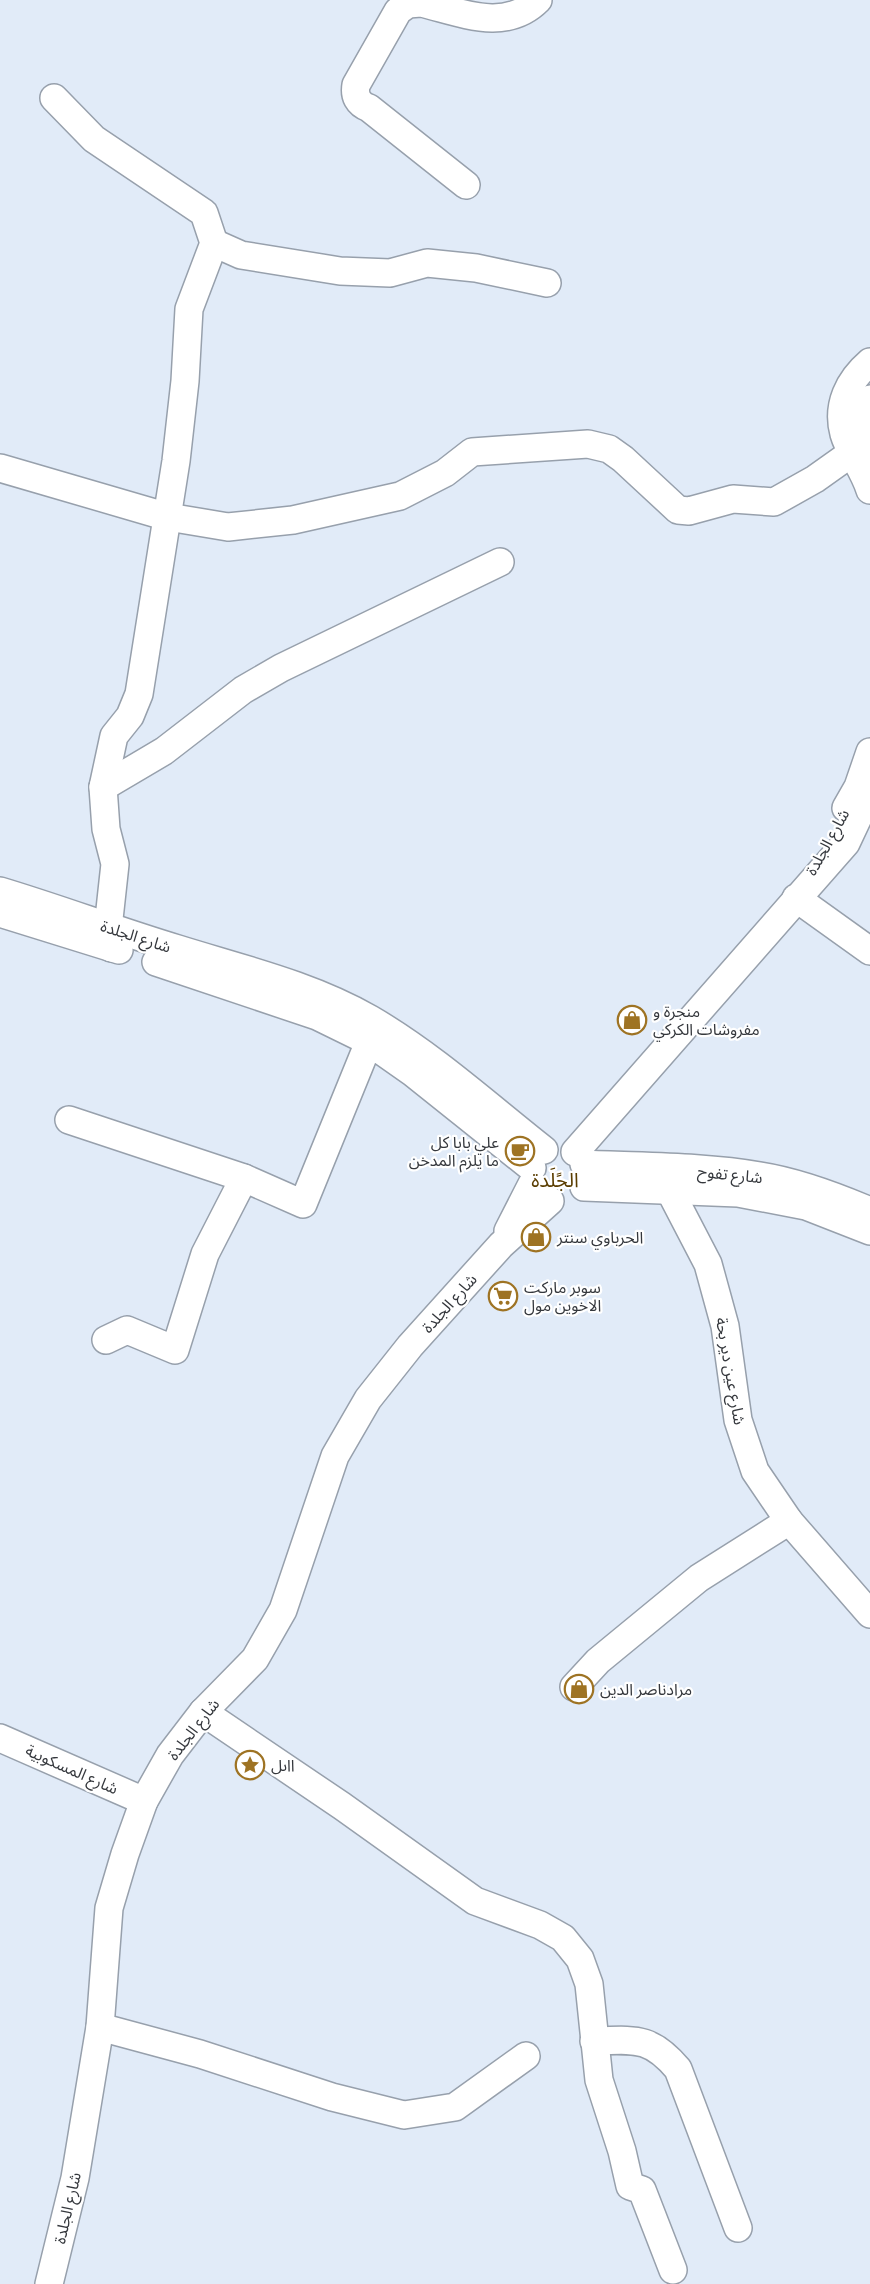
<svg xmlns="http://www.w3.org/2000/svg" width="870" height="2284" font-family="'Roboto Condensed','Noto Sans Arabic',sans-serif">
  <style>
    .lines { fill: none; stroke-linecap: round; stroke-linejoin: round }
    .minor-casing { stroke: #97a0ac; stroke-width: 30 }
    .minor { stroke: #fff; stroke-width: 27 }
    .labels { text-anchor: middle; stroke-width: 4.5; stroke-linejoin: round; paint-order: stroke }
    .street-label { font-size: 16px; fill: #35383d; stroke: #fff }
    .poi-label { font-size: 16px; fill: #35383d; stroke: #fff; text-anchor: start }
    .quarter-label { font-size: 20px; fill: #5a3d00; stroke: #fff }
  </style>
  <rect width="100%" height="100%" fill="#e1ebf8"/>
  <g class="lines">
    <g class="minor-casing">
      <g id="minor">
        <polyline points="54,98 94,139 204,213 214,243 189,309 185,381 176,461 139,694 130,716 114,736 103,787 106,829 115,864 108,928 111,948"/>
        <path d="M466 185 369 108C358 104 354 96 356 85L398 11 408 4 421 3C460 12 505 33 538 0"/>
        <polyline points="214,243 241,255 340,271 390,273 427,263 476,268 547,283"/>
        <path d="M870 362C849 380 836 405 844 434 849 452 864 470 870 490"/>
        <polyline points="870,399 867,419 870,435"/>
        <polyline points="0,468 168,517 228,527 293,520 400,496 445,473 472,452 588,444 609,449 623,459 678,510 689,511 733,499 774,502 815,479 853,452 870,443"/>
        <polyline points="103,787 164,751 243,690 281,668 500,562"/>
        <polyline points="846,808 858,787 870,752"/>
        <path d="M0 891C60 909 118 931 178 949 242 969 311 985 370 1019 432 1055 488 1106 544 1150"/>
        <polyline points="796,898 870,951"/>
        <polyline points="0,913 119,950"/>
        <polyline points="156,962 317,1016 366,1040 413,1073 532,1168"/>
        <polyline points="69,1120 244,1178 303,1204 369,1042"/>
        <polyline points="575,1152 846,843 870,792"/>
        <path d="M584 1164C642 1167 703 1166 760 1176 798 1182 835 1196 870 1211"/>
        <polyline points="668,1168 669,1189 708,1264 725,1326 738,1420 755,1471 789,1521 870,1614"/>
        <polyline points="584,1187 738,1193 806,1206 870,1231"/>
        <polyline points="508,1231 532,1184"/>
        <polyline points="106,1340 127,1330 175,1350 205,1254 244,1178"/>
        <polyline points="574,1687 598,1661 699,1578 789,1521"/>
        <polyline points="203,1712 342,1806 475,1901 540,1925 563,1938 580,1959 589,1984 599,2080 622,2151 630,2186 642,2190 673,2270"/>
        <polyline points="0,1738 144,1801"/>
        <polyline points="100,2027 200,2054 332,2097 404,2115 455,2107 526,2056"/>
        <path d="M594 2041C635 2040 650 2036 678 2069L738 2228"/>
        <polyline points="49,2284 75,2178 100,2027 109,1908 125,1854 144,1801 170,1755 203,1712 255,1659 283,1610 335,1456 368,1399 410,1346 501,1245 550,1201"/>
      </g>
    </g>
    <use href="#minor" class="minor"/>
  </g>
  <defs>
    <g id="shop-ring" transform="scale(1.5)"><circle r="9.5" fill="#fff" stroke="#9e7323" stroke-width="1.5"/><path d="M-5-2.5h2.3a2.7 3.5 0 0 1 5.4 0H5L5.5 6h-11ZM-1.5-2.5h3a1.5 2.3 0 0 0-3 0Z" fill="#9e7323"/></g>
    <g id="cafe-ring" transform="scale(1.5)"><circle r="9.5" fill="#fff" stroke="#9e7323" stroke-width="1.5"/><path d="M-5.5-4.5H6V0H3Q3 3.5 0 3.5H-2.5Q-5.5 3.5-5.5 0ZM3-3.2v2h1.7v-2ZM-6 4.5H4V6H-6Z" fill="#9e7323"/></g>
    <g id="supermarket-ring" transform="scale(1.5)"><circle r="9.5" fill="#fff" stroke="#9e7323" stroke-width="1.5"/><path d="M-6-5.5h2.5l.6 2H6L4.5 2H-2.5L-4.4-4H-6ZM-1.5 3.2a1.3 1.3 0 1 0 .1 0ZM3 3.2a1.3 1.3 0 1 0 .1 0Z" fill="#9e7323"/></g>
    <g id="sight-ring" transform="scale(1.5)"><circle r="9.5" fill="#fff" stroke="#9e7323" stroke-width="1.5"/><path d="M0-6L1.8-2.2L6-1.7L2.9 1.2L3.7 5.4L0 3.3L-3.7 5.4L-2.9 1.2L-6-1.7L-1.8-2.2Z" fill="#9e7323"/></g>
  </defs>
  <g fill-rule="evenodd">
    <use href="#shop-ring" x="632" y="1020"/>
    <use href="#cafe-ring" x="520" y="1151"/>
    <use href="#shop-ring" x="536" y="1237"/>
    <use href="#supermarket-ring" x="503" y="1296"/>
    <use href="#shop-ring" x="579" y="1689"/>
    <use href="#sight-ring" x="250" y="1765"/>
  </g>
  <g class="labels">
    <g class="street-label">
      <text transform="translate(827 842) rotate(-61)" y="6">شارع الجلدة</text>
      <text transform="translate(136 936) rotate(18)" y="6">شارع الجلدة</text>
      <text transform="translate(730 1174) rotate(6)" y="6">شارع تفوح</text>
      <text transform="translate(449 1303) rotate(-48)" y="6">شارع الجلدة</text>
      <text transform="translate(731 1371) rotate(80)" y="6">شارع عين دير بحة</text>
      <text transform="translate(193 1729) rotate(-52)" y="6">شارع الجلدة</text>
      <text transform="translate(72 1769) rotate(24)" y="6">شارع المسكوبية</text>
      <text transform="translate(67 2208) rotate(-77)" y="6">شارع الجلدة</text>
    </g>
    <g class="poi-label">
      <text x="653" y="1017">منجرة و<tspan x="653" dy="18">مفروشات الكركي</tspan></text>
      <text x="499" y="1148" text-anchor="end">علي بابا كل<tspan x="499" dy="18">ما يلزم المدخن</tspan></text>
      <text x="557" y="1243">الحرباوي سنتر</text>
      <text x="524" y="1293">سوبر ماركت<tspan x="524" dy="18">الاخوين مول</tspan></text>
      <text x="600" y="1695">مرادناصر الدين</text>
      <text x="271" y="1771">ااىل</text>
    </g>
    <g class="quarter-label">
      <text x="555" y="1187">الجًلَدة</text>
    </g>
  </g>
</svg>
